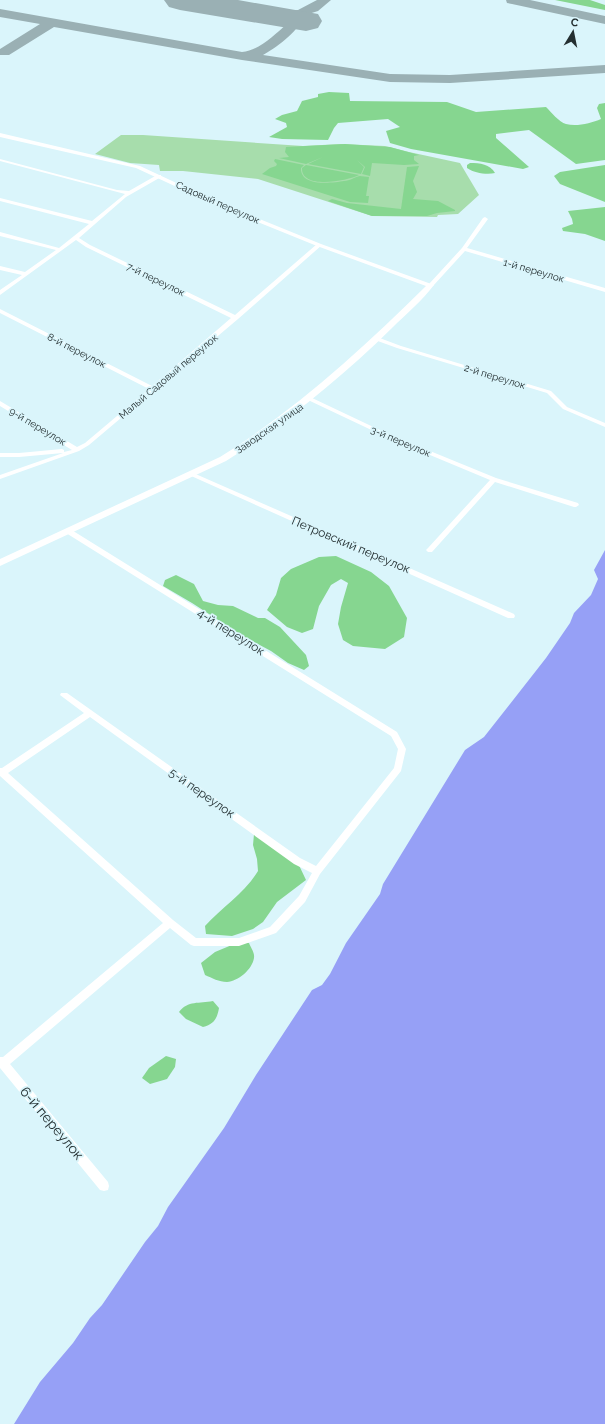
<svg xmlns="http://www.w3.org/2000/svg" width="605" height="1424" font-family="Raleway,sans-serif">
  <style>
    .green { fill: #a7ddac }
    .forest { fill: #86d690 }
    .water { fill: #96a0f6 }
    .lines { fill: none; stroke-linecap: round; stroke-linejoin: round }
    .taxiway { fill: #9ab0b4; fill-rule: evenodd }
    .runway { fill: #9ab0b4; fill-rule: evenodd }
    .minor { fill: #fff; fill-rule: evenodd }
    .tertiary { fill: #fff; fill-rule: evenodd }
    .labels { text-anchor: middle; stroke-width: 3.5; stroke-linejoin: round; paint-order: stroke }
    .far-street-label { font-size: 10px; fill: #242f31; stroke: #daf5fb }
    .street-label { font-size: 12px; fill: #242f31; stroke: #daf5fb }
    .near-street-label { font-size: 14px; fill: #242f31; stroke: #daf5fb }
  </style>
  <rect width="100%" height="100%" fill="#daf5fb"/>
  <polygon class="green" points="121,135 143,135 303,146 341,144 385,146 409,152 460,163 479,195 458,214 438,215 437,217 372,216 258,179 183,171 160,171 159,165 130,163 95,154"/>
  <g class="forest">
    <polygon points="555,0 590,0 605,5 605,10"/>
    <path d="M329 92 349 93 350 101 447 102 476 112 546 107C551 112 559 122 566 124 577 127 591 123 601 119L597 108 599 104 605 103V160L576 164 529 130 496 134V138L529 167 523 169 411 149 390 143 386 131 400 127 388 119 338 123 334 128 328 140 282 139 269 137 287 127 286 123 275 119 282 115 297 111 302 101 318 97V94Z"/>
    <polygon points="345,144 390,147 419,155 414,156 414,160 419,164 404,165 372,163 370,176 362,174 365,167 357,160 364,167 361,174 308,164 323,157 306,164 279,158 289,157 285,152 286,147"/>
    <path d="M275 159 304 165 301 168C300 187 332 183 344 181 350 181 354 177 360 176 362 176 366 177 369 177L366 196H369L368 203 350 202 262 174 270 168 276 166 277 164 274 161Z"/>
    <path d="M470 163C480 163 490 164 495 173 487 175 474 173 467 168V165Z"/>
    <path d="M306 165 359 175C347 181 301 190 302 168Z"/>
    <polygon points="605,165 605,202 560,184 554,176 560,172"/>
    <polygon points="419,166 413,181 417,192 413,199 438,201 455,210 455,211 437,213 427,216 372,216 328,201 332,199 347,203 401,209 407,167"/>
    <polygon points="605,207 605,241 585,234 563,231 562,228 573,224 572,219 568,211"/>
    <polygon points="336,556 371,572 389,586 407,618 404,637 385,649 353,646 343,640 338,624 341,607 348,583 341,579 331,585 319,606 313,629 302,633 287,627 267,610 276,595 281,578 291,569 319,557"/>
    <polygon points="176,575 194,584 203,601 218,605 233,606 258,618 265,618 280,627 306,655 309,666 304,670 288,663 271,651 243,636 192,603 163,586 165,580"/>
    <path d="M254 834 297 861 306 880 277 902 263 922 253 929 232 936 206 934 205 926C222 907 245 893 258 871L257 859 253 845Z"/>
    <path d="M239 942 249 943C251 948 255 953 254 958 252 970 238 981 227 982 219 982 212 978 205 975L201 963 215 952Z"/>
    <path d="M213 1001 219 1008C217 1019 214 1024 203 1027L186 1019 179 1012C188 1000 199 1004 213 1001Z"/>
    <polygon points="166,1056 176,1059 175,1067 167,1079 150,1084 142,1078 149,1068"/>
  </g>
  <polygon class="water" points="605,550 605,1424 14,1424 40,1382 73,1343 90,1318 102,1305 145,1242 158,1226 168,1207 224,1128 256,1075 312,990 322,985 330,974 346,943 380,894 383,884 465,750 484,737 510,704 546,658 570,623 574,613 591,595 598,579 594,570"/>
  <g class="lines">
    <g class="taxiway">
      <path d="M317 0H331L318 11 299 17 301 20C298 32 274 49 263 55L390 74 450 75 605 65V73L450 83 390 82 242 60 54 27 9 55H0V49L40 24 0 17V9L242 52C260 50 274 35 287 24V22L282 19 270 18 268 15 270 12 298 10Z"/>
      <polygon points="506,0 530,0 605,16 605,24 512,4 507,3"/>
    </g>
    <polygon class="runway" points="164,0 238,0 318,14 322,21 318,28 306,31 180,10 169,7"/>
    <g class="minor">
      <polygon points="0,159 117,190 129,191 157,175 161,175 161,177 126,197 79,238 90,245 235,315 317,244 322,245 238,319 89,445 79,451 0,479 0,475 63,453 19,457 0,457 0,453 19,453 62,449 64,450 64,452 72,450 0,406 0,401 77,447 85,443 149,389 0,313 0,309 152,386 231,318 86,247 76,240 0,295 0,290 22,275 0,270 0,266 25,272 56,250 0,236 0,232 59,248 89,224 0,201 0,198 92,221 125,194 0,161"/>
      <polygon points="485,217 488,219 467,248 605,288 605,292 465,251 433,286 429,286 429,284 462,248 483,218"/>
      <polygon points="377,337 401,346 551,391 567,407 605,423 605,427 563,409 547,393 397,348 375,340 375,338"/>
      <polygon points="310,397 386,433 496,478 578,503 579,505 576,507 574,507 495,482 432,552 428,552 426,550 428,548 490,480 382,435 308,400 308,398"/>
      <polygon points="191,472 514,614 515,616 514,618 508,618 189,475 188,474"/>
      <path d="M66 529H70L397 732 406 749 401 771 320 874 305 902 276 933 239 946H194L191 945 170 928 10 1064 108 1182 109 1186 108 1190 104 1191 100 1190 0 1068V1057H3L163 923 0 776V768H2L84 713 60 695 61 693H67L300 858 316 866 394 768 398 749 391 736 66 533 65 531ZM90 717 294 864 312 873 299 896 270 927 239 938H196L173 920 8 773Z"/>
    </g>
    <path class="tertiary" d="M0 133 140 166 215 201 321 244 434 285C422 301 406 314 392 328 341 378 286 423 226 461L0 566V559L220 457C297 409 362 349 426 286L317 246 211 203 136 168 0 137Z"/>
  </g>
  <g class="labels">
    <g class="far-street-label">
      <text transform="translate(218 202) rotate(24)" y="4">Садовый переулок</text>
      <text transform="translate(534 270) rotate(16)" y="4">1-й переулок</text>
      <text transform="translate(156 279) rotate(26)" y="4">7-й переулок</text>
      <text transform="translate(77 350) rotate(27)" y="4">8-й переулок</text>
      <text transform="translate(168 376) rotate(-40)" y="4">Малый Садовый переулок</text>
      <text transform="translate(495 376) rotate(17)" y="4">2-й переулок</text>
      <text transform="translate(38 426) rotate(31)" y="4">9-й переулок</text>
      <text transform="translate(269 428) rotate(-35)" y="4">Заводская улица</text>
      <text transform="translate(401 441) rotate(23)" y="4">3-й переулок</text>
    </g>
    <g class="street-label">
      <text transform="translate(351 545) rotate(23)" y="4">Петровский переулок</text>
      <text transform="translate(231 632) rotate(32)" y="4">4-й переулок</text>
      <text transform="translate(202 793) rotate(35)" y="4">5-й переулок</text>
    </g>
    <g class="near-street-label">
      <text transform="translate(52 1123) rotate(50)" y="5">6-й переулок</text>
    </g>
  </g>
  <g transform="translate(573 32) rotate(10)" stroke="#daf5fb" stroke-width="3" paint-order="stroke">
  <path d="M0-3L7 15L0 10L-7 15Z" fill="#242f31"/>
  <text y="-6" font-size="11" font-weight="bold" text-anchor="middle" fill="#242f31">С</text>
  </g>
</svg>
